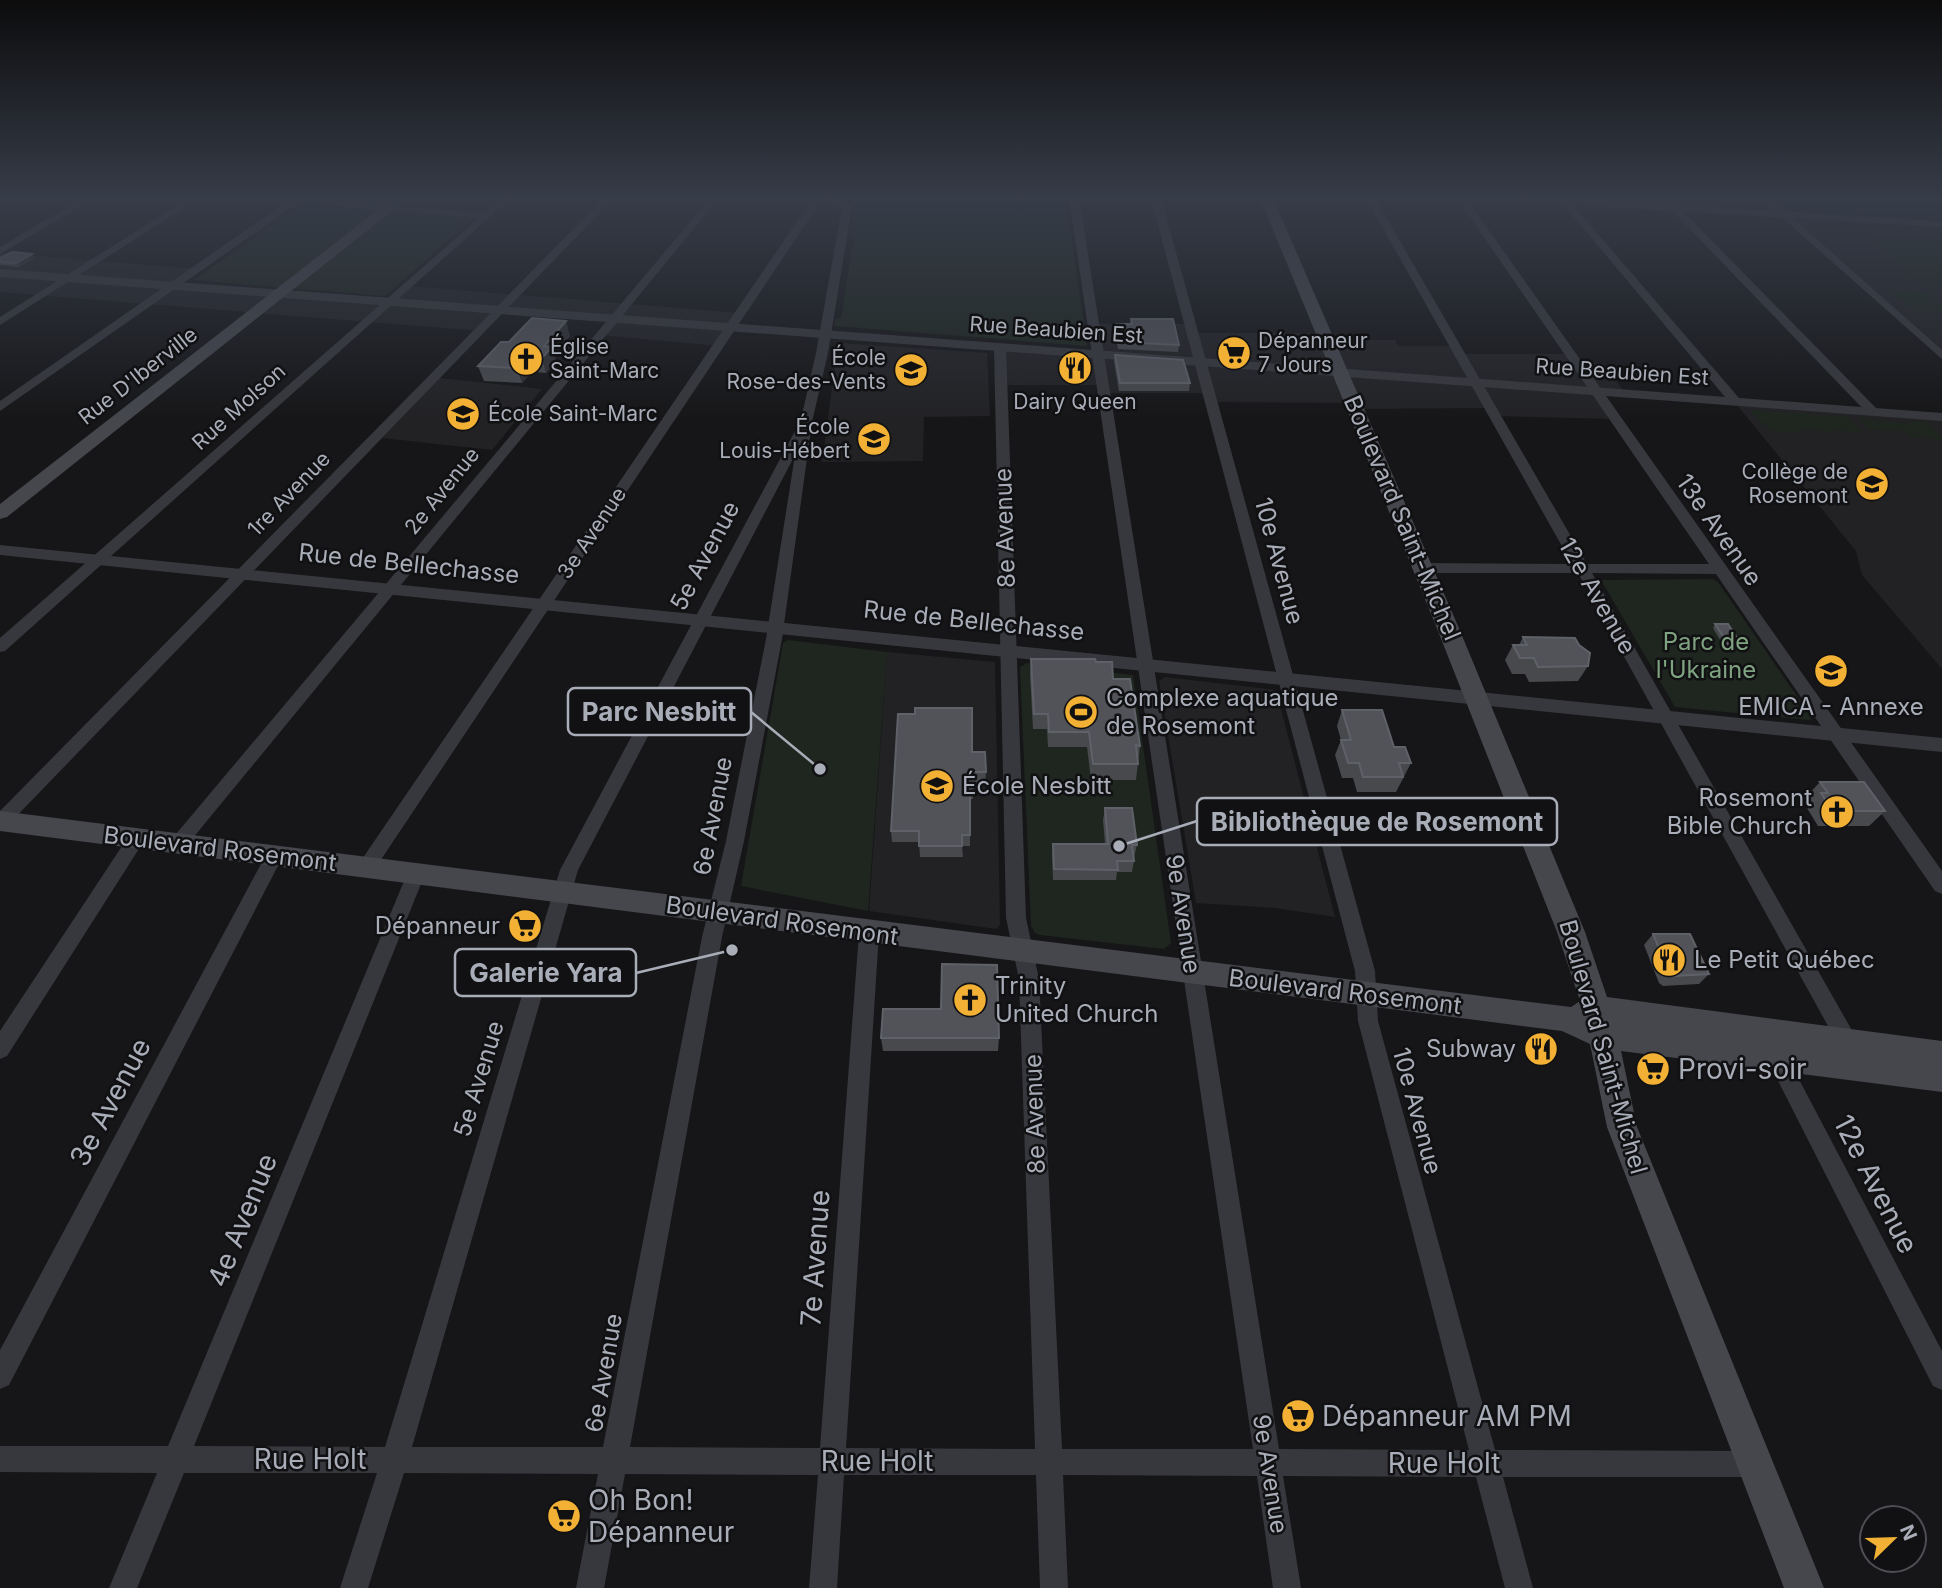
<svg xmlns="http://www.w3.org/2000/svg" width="1942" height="1588" font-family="Inter,sans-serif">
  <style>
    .built { fill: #222225 }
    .green { fill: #1e261f }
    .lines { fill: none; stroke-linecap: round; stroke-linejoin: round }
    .minor { fill: #37383d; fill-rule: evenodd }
    .tertiary { fill: #37383d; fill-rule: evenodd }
    .secondary { fill: #45474d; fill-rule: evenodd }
    .wall { fill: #47494d }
    .shaded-wall { fill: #2f3033 }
    .building { fill: #525359; stroke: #5f6168; stroke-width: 2 }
    .labels { text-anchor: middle; stroke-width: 5; stroke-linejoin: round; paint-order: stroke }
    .far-street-label { font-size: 21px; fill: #a8adb8; stroke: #111113 }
    .far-poi-label { font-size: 21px; fill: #a8adb8; stroke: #111113; text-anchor: start }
    .street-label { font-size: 24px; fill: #a8adb8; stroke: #111113 }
    .park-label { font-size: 24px; fill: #7fa381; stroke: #111113 }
    .poi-label { font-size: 24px; fill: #a8adb8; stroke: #111113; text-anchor: start }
    .near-poi-label { font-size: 28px; fill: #a8adb8; stroke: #111113; text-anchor: start }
    .near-street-label { font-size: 28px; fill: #a8adb8; stroke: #111113 }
    .leader { fill: none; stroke: #a8adb8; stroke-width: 2.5 }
    .callout-dot { fill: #a8adb8; stroke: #111113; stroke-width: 2.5 }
    .callout { fill: #111113; stroke: #a8adb8; stroke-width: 2.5 }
    .callout-label { font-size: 26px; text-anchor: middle; font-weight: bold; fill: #a8adb8 }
  </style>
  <rect width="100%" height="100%" fill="#161618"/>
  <g class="built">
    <polygon points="1783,215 1942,224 1942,356"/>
    <polygon points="0,253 198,269 174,286 390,302 409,286 739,313 718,346 601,335 614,319 501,310 480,331 0,292"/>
    <polygon points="1093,324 1189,324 1192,333 1323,333 1326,340 1395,340 1398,346 1453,346 1458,354 1570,354 1576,363 1603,363 1625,393 1597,391 1614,419 1492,416 1486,408 1359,409 1347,409 1344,403 1210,402 1208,393 1104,393 1102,385 1001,385 1000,347 1097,353"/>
    <polygon points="838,343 987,353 990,416 924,417 923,461 822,462"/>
    <polygon points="439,378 542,389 492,450 382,438"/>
    <polygon points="1737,405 1942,417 1942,669 1862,575 1856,551"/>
    <polygon points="887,652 995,662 1000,925 996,929 869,911"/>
    <polygon points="1165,677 1276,690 1335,917 1275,908 1196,903 1159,681"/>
  </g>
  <g class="green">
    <polygon points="833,199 1066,199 1087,346 834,326 835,319 841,318 854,235 850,234 856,205 851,201"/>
    <polygon points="1772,199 1942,199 1942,220 1789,211"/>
    <polygon points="301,204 303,204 474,218 385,296 194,280"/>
    <polygon points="1864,234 1942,237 1942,283 1917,282"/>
    <polygon points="1890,291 1927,292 1942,305 1942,311 1913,311"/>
    <polygon points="1749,410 1848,417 1864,433 1832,430 1830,432 1804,429 1801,432 1771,431"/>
    <polygon points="1857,418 1909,424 1909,421 1926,422 1942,438 1942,442 1912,431 1926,438 1911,438 1903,431 1868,430"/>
    <polygon points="1713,579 1718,582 1812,718 1809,720 1675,707 1601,580"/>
    <polygon points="788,640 887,652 868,911 741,886 783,643"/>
    <polygon points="1027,663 1133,675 1171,943 1164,949 1040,935 1035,933 1031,926 1020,667"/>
  </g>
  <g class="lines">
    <g class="minor">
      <polygon points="83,198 95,198 0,254 0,247"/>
      <polygon points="189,198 200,198 0,325 0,317"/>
      <polygon points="292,198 485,213 501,198 511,198 5,651 0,652 0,638 479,218 298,203 0,411 0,401"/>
      <polygon points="604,198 614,198 6,827 0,829 0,811"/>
      <polygon points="710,198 719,198 183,850 177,852 171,850 168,845 171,840"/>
      <path d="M813 198 840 200 852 206 828 353 812 422 782 639 744 841 722 937 630 1447 820 1448 859 933 862 927 869 925 876 927 879 933 846 1448 1035 1449 1019 979 1006 918 994 347 1000 344 1006 347 1026 918 1039 979 1062 1449H1253L1069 198H1079L1279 1449 1469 1450 1358 1021 1355 971 1151 198H1161L1375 971 1378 1021 1495 1450 1754 1451 1763 1455 1767 1464 1763 1473 1754 1477H1503L1533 1588H1505L1476 1477 1283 1476 1301 1588H1273L1257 1476 1063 1475 1068 1588H1040L1036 1475H844L837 1588H809L818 1475 625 1474 604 1588H576L598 1474 404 1473 368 1588H340L377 1473H184L137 1588H109L157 1473 0 1472V1446H168L407 874 409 869 416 866 423 869 425 874 194 1446 385 1447 560 870 795 431 799 428 816 353 842 207 819 204 372 873 365 875 358 873 356 868ZM795 455 766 639 726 841 702 937 603 1447H412L578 870Z"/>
      <polygon points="1366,198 1375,198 1587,564 1709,564 1457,198 1466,198 1942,871 1942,894 1935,891 1716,574 1592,573 1858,1041 1861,1048 1858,1055 1851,1058 1844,1055 1578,573 1423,573 1416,568 1423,563 1572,564"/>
      <polygon points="1558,198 1567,198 1739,398 1739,404 1731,404"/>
      <polygon points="1660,198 1670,198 1877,409 1877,415 1869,415"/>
      <polygon points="1760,198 1770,198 1942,350 1942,359"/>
      <polygon points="136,832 142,834 145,839 142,844 7,1056 0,1059 0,1031 130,834"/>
      <polygon points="274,849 280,851 283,856 9,1385 0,1389 0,1350 268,851"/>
      <polygon points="1776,1046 1783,1049 1942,1351 1942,1390 1933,1386 1769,1063 1765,1056 1769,1049"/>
    </g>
    <g class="tertiary">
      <polygon points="1497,198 1568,198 1942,221 1942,227 1502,201"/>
      <polygon points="0,269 1942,413 1942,421 0,277"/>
      <polygon points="0,545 1942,738 1942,752 0,555"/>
    </g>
    <g class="secondary">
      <polygon points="393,198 408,198 7,517 0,519 0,504"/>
      <polygon points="1260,198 1273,198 1458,626 1585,932 1607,997 1942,1041 1942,1092 1621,1051 1637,1127 1824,1588 1784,1588 1607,1127 1590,1044 1562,1031 0,831 0,811 1571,1007 1580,1001 1557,932 1436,626"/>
    </g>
  </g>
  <g class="wall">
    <polygon points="35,257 19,267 0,265 0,258"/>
    <polygon points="1131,319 1179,345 1178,352 1118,349 1115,332 1116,324 1130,324"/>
    <polygon points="570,336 554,354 556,361 546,373 536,372 528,376 522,383 484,381 478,366"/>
    <polygon points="1115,355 1190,383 1189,391 1119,391 1114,362"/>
    <polygon points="1715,624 1741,644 1739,648 1725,648 1713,628"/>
    <polygon points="1523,637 1588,666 1578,681 1529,682 1525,674 1512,674 1505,660 1513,645 1519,645"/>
    <polygon points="1031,659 1096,662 1113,679 1140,746 1136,780 1091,780 1087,747 1048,747 1047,729 1033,729 1030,675"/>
    <polygon points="1342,710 1394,747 1411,763 1396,792 1357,792 1353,778 1342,778 1335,755 1341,740 1337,726"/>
    <polygon points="972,752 985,752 986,783 973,783 973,799 970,799 970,846 962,846 963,857 920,857 919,842 892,842 891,831"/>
    <polygon points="1820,782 1885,811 1869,826 1818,826 1807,808 1811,804 1806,797"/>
    <polygon points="1105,808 1137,845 1134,857 1133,857 1134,861 1132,872 1117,872 1116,880 1053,880 1052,855 1053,844 1105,844 1103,820"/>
    <polygon points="1653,934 1709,974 1699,984 1663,986 1659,983 1644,945"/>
    <polygon points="941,1009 999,1038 998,1051 883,1051 881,1038"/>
  </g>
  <g class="shaded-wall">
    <polygon points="32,254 35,257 19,267 16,263"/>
    <polygon points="566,321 570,336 554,354 556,361 546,373 542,358 544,346"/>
    <polygon points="531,357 536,372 528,376 522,383 517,368 523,361"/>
  </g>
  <g class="building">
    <polygon points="12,252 32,254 16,263 0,262 0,258"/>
    <polygon points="532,318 566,321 544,346 552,347 542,358 531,357 523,361 517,368 478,366 501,342 509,342"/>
    <polygon points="1131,319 1173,319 1179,345 1119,342 1116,324 1132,324"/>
    <polygon points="1115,355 1183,360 1190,383 1120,383"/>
    <polygon points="1715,624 1728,624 1741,644 1728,644"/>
    <polygon points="1523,637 1575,638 1579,645 1590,653 1588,666 1538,667 1534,658 1520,658 1513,645 1527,645"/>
    <polygon points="1031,659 1095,659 1096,662 1112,662 1113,679 1130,679 1140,746 1136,745 1138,764 1093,764 1089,732 1049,732 1048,714 1034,714"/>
    <polygon points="915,708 972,708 972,752 985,752 986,772 973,772 973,788 970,788 970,835 962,835 962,846 919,846 919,831 891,831 898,714 915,714"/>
    <polygon points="1342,710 1382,710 1394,747 1405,747 1411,763 1399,763 1403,777 1363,777 1359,763 1348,763 1341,740 1351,740"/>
    <polygon points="1820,782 1864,782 1885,811 1832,811 1821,793 1828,793"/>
    <polygon points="1105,808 1132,808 1137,845 1132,845 1134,861 1117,861 1118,870 1054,869 1053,844 1108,844"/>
    <polygon points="1653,934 1690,934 1709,974 1673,976 1669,972"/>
    <polygon points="942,964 997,965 999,1038 881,1038 883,1009 941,1009"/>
  </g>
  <linearGradient id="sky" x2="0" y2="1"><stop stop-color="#0c0c0d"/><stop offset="0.47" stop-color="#363c48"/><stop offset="1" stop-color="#363c48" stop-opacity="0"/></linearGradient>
  <rect width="1942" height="421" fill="url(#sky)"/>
  <defs>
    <g id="supermarket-disc" transform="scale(1.75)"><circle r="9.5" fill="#f2b134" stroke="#111113"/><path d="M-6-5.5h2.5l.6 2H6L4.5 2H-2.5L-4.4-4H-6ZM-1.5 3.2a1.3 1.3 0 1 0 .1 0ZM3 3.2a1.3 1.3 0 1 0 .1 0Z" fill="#111"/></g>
    <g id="church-disc" transform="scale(1.75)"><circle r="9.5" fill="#f2b134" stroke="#111113"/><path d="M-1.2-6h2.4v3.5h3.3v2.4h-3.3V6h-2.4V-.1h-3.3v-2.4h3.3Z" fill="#111"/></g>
    <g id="restaurant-disc" transform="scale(1.75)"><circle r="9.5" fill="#f2b134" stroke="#111113"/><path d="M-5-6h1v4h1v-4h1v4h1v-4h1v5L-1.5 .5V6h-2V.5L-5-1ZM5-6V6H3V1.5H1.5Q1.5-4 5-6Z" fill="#111"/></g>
    <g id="school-disc" transform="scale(1.75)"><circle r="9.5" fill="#f2b134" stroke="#111113"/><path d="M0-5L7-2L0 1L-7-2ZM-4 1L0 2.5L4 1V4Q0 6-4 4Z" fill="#111"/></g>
    <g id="university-disc" transform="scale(1.75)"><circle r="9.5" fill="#f2b134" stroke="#111113"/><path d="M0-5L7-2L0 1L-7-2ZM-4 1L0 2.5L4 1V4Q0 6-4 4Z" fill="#111"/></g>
    <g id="stadium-disc" transform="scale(1.75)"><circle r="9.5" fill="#f2b134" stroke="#111113"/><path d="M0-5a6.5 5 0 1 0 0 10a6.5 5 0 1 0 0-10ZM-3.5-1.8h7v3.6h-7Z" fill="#111"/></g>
  </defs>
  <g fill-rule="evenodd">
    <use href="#supermarket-disc" x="1234" y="353"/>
    <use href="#church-disc" x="526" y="359"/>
    <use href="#restaurant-disc" x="1075" y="368"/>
    <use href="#school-disc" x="911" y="370"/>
    <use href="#school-disc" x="463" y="414"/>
    <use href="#school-disc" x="874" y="439"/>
    <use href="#university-disc" x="1872" y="484"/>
    <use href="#school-disc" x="1831" y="671"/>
    <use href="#stadium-disc" x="1081" y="712"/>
    <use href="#school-disc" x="937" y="786"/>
    <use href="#church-disc" x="1837" y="812"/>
    <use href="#supermarket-disc" x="525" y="926"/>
    <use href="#restaurant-disc" x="1669" y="960"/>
    <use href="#church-disc" x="970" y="1000"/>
    <use href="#restaurant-disc" x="1541" y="1049"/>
    <use href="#supermarket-disc" x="1653" y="1069"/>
    <use href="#supermarket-disc" x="1298" y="1416"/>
    <use href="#supermarket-disc" x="564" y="1516"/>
  </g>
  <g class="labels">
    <g class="far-street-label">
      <text transform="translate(1056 330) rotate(4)" y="7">Rue Beaubien Est</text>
      <text transform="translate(1622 372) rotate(4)" y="7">Rue Beaubien Est</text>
      <text transform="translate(138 376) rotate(-38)" y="7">Rue D'Iberville</text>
      <text transform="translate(239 407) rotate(-42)" y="7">Rue Molson</text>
      <text transform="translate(442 491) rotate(-51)" y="7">2e Avenue</text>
      <text transform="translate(289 494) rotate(-46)" y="7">1re Avenue</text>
      <text transform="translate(592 533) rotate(-56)" y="7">3e Avenue</text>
    </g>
    <g class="far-poi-label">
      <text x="1258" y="348">Dépanneur<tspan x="1258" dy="24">7 Jours</tspan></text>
      <text x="550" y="354">Église<tspan x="550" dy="24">Saint-Marc</tspan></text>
      <text x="886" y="365" text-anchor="end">École<tspan x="886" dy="24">Rose-des-Vents</tspan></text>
      <text x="1075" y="409" text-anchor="middle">Dairy Queen</text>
      <text x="488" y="421">École Saint-Marc</text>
      <text x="850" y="434" text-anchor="end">École<tspan x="850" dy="24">Louis-Hébert</tspan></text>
      <text x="1848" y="479" text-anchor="end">Collège de<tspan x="1848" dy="24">Rosemont</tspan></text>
    </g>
    <g class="street-label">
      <text transform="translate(1402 518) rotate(67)" y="8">Boulevard Saint-Michel</text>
      <text transform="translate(1005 528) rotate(-92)" y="8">8e Avenue</text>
      <text transform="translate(1719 530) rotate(55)" y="8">13e Avenue</text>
      <text transform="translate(705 556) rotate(-62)" y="8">5e Avenue</text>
      <text transform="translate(1279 561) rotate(75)" y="8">10e Avenue</text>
      <text transform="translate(409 564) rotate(6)" y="8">Rue de Bellechasse</text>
      <text transform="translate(1597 596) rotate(60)" y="8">12e Avenue</text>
      <text transform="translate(974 621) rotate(6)" y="8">Rue de Bellechasse</text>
      <text transform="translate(713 816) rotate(-79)" y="8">6e Avenue</text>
      <text transform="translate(220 849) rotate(7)" y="8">Boulevard Rosemont</text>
      <text transform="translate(1183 914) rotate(81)" y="8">9e Avenue</text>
      <text transform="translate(782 921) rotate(8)" y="8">Boulevard Rosemont</text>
      <text transform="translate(1345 992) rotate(7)" y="8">Boulevard Rosemont</text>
      <text transform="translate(1603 1047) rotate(74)" y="8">Boulevard Saint-Michel</text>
      <text transform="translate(479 1079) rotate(-73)" y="8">5e Avenue</text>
      <text transform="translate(1417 1111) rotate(75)" y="8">10e Avenue</text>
      <text transform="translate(1035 1114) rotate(-92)" y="8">8e Avenue</text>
      <text transform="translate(604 1373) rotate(-80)" y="8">6e Avenue</text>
      <text transform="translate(1270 1474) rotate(81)" y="8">9e Avenue</text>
    </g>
    <g class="park-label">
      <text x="1706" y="650">Parc de<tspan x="1706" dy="28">l'Ukraine</tspan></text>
    </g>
    <g class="poi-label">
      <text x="1106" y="706">Complexe aquatique<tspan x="1106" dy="28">de Rosemont</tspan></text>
      <text x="1831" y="715" text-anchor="middle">EMICA - Annexe</text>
      <text x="962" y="794">École Nesbitt</text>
      <text x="1812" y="806" text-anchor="end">Rosemont<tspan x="1812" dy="28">Bible Church</tspan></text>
      <text x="500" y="934" text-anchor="end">Dépanneur</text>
      <text x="1694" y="968">Le Petit Québec</text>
      <text x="995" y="994">Trinity<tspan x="995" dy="28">United Church</tspan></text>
      <text x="1516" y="1057" text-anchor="end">Subway</text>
    </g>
    <g class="near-poi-label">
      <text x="1678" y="1079">Provi-soir</text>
      <text x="1322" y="1426">Dépanneur AM PM</text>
      <text x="588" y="1510">Oh Bon!<tspan x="588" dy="32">Dépanneur</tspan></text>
    </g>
    <g class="near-street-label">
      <text transform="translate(110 1102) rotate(-62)" y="10">3e Avenue</text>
      <text transform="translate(1876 1184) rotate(63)" y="10">12e Avenue</text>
      <text transform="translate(242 1220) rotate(-68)" y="10">4e Avenue</text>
      <text transform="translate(815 1258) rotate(-86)" y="10">7e Avenue</text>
      <text x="310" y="1469">Rue Holt</text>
      <text x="877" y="1471">Rue Holt</text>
      <text x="1444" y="1473">Rue Holt</text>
    </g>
  </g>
  <path class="leader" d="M820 769L751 712M1119 846L1197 821M732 950L636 973"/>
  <g class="callout-dot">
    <circle cx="820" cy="769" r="7"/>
    <circle cx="1119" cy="846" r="7"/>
    <circle cx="732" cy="950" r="7"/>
  </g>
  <g class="callout">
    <rect x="568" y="688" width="183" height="47" rx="7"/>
    <rect x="1197" y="798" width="360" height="47" rx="7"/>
    <rect x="455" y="949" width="181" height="47" rx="7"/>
  </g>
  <g class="callout-label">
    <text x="659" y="721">Parc Nesbitt</text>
    <text x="1377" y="831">Bibliothèque de Rosemont</text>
    <text x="546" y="982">Galerie Yara</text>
  </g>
  <g transform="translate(1893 1539) rotate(67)"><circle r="33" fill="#111113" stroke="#4d4f55" stroke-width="2"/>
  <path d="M0-5L12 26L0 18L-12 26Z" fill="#f2b134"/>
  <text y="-10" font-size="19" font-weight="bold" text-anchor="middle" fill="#a8adb8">N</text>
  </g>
</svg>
